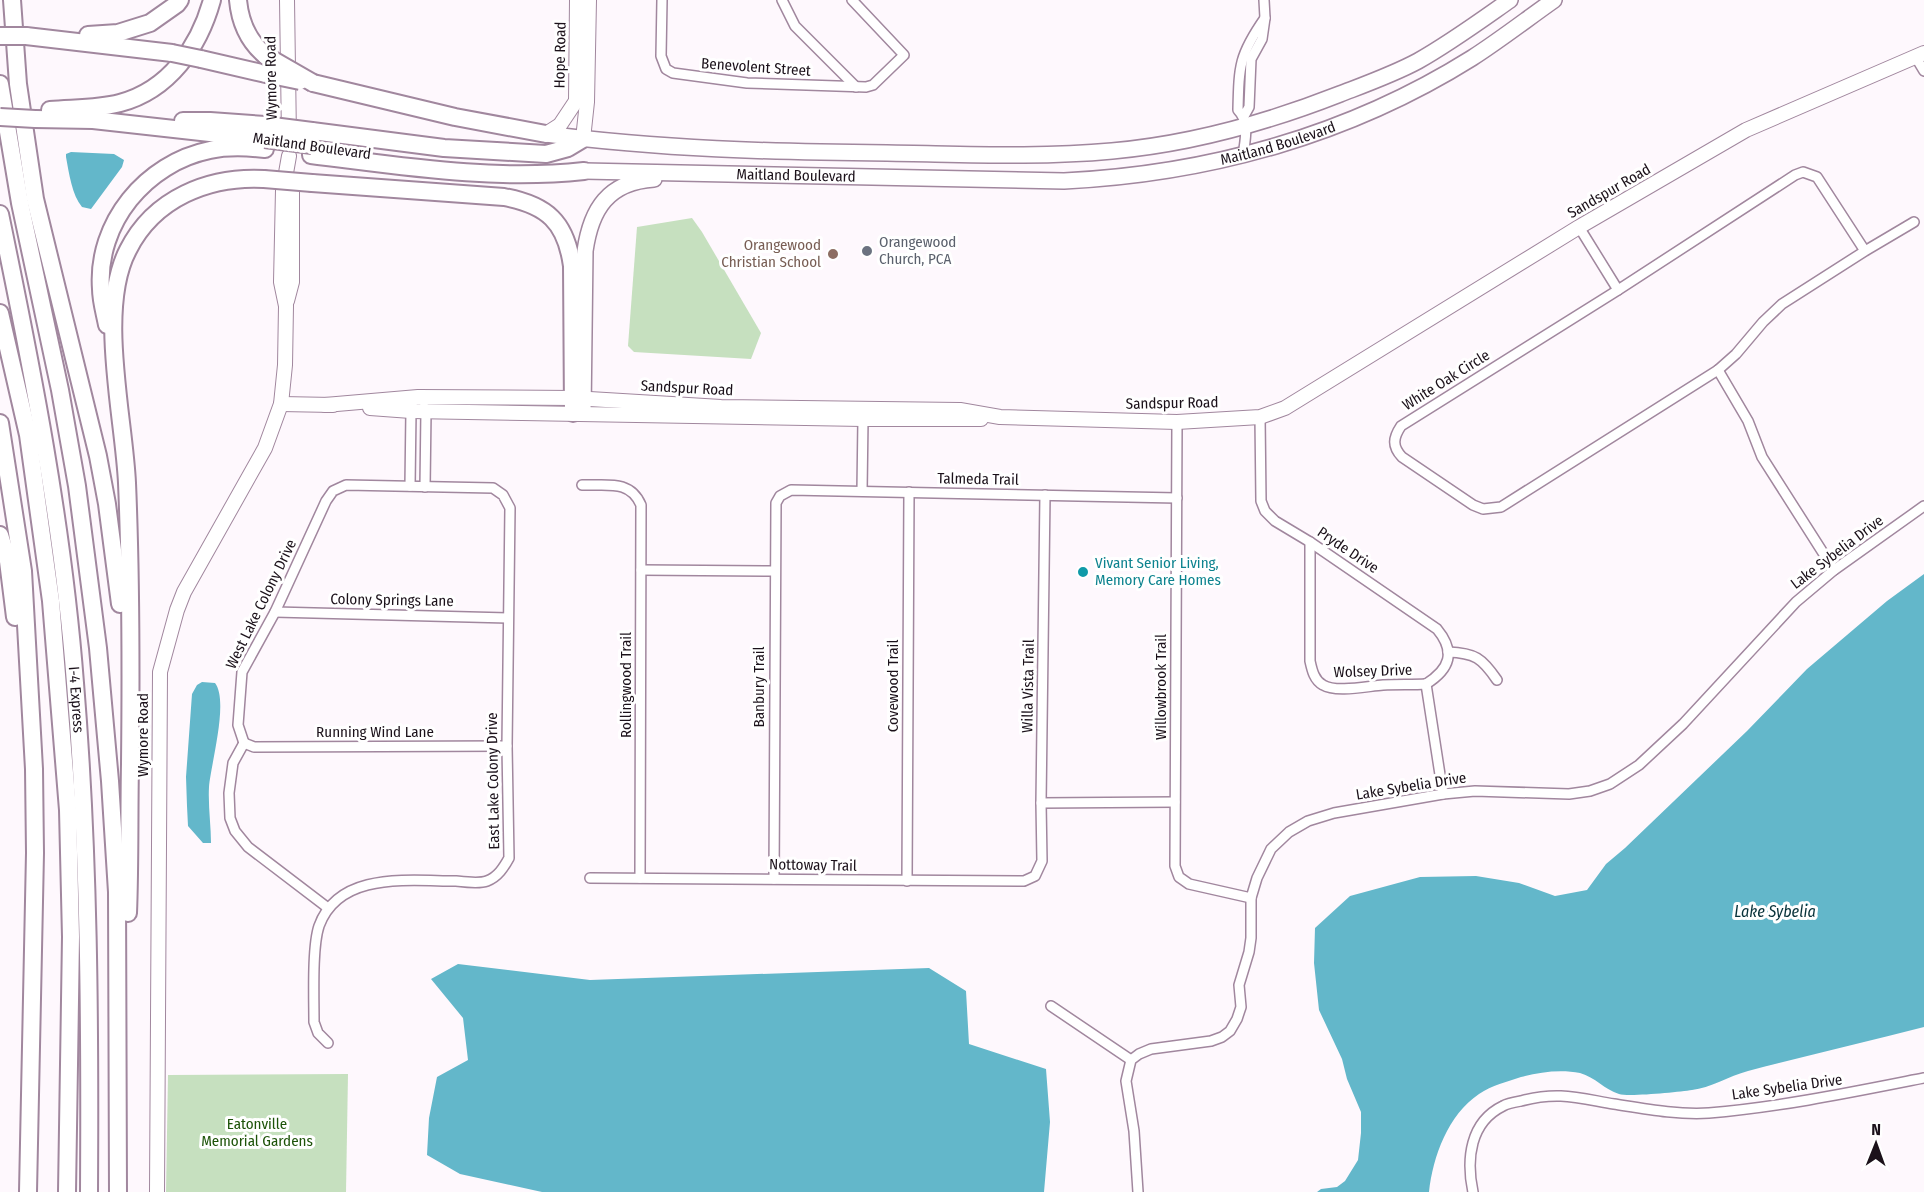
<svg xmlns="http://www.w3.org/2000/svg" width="1924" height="1192" font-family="'Fira Sans Condensed',sans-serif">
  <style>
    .green { fill: #c6e0bf }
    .water { fill: #63b7ca }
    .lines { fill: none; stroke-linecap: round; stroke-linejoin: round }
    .street-casing { stroke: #a1879e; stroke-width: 12 }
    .secondary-casing { stroke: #a1879e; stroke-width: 16 }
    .primary-casing { stroke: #a1879e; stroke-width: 18 }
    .highway-casing { stroke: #a1879e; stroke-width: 20 }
    .street { stroke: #fff; stroke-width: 9 }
    .secondary { stroke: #fff; stroke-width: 14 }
    .primary { stroke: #fff; stroke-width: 15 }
    .highway { stroke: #fff; stroke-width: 16 }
    .highway-bridge-casing { stroke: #a1879e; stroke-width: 20; stroke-linecap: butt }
    .highway-bridge { stroke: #fff; stroke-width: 16 }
    .worship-dot { fill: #6b7280; stroke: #fff; stroke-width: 2 }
    .education-dot { fill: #8d6e63; stroke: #fff; stroke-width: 2 }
    .culture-dot { fill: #0f9aa8; stroke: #fff; stroke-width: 2 }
    .labels { text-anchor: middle; stroke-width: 6; stroke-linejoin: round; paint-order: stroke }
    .street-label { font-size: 15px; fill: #1b111a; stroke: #fff }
    .worship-label { font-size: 15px; fill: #5b616d; stroke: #fff; text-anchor: start }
    .education-label { font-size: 15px; fill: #785e54; stroke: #fff; text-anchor: end }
    .culture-label { font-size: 15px; fill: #0d838f; stroke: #fff; text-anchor: start }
    .park-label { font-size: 15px; fill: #1d5309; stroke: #fff }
    .water-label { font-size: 16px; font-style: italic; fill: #073139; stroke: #fff }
  </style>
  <rect width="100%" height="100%" fill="#fef8fd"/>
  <g class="green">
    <polygon points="692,218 702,232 761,333 751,359 634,352 628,346 637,227"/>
    <polygon points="348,1074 346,1192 166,1192 168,1075"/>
  </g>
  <g class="water">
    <path d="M71 152 114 154 124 160 122 167 91 209 82 207C72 195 69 173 66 157V154Z"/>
    <path d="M1924 574V1027C1865 1042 1806 1056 1748 1071 1729 1076 1710 1088 1692 1090 1679 1092 1629 1097 1619 1094 1605 1090 1595 1077 1580 1073 1561 1069 1539 1072 1521 1077 1507 1082 1492 1085 1479 1094 1448 1115 1433 1156 1429 1192H1317L1321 1189 1337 1187 1345 1181 1358 1160 1361 1133V1112L1347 1079 1342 1059 1319 1010 1314 963 1315 928 1350 896 1420 877 1476 876 1519 883 1555 896 1587 890 1606 864 1625 848 1747 731 1807 669 1887 601Z"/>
    <path d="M202 682 215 683C229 701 211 763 209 787 208 806 211 825 211 843H203L188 826 187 806 186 777 192 694 197 685Z"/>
    <polygon points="458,964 590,980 929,968 966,991 969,1044 1046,1069 1050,1122 1044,1192 542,1192 460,1174 427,1155 429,1118 437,1077 468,1060 463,1018 431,979"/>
  </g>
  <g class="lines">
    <g class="street-casing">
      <g id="street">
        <polyline points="662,0 661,56 666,69 673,73 747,83 866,87 873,85 904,55 852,0"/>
        <polyline points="782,0 795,26 856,87"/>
        <polyline points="1915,56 1924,71"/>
        <polyline points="1244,116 1249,107 1251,59 1262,39 1265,18 1264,0"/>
        <path d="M1243 156C1245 140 1250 122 1238 110 1239 66 1239 55 1265 18"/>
        <polyline points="1579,227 1618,290"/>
        <path d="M1865 251 1817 177 1803 172 1795 175 1618 290 1401 426C1393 438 1392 446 1402 457L1473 505 1483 509 1501 507 1718 370 1736 354 1763 322 1782 304 1865 251 1914 222"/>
        <polyline points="1718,370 1748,421 1762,457 1834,570"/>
        <polyline points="424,407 426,411 425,487"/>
        <path d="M1260 417 1261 501 1265 511 1275 521 1310 542 1437 629C1456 652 1450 669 1426 684"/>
        <polyline points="1177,422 1175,866 1179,877 1189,884 1251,898"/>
        <path d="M582 485C606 486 630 479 641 505L640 878"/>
        <polyline points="410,486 411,411 413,407"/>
        <polyline points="862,491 863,419"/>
        <path d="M1310 542V661C1312 670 1314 680 1323 685 1336 693 1368 686 1383 685 1398 684 1412 685 1426 684"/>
        <polyline points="641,570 775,571"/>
        <polyline points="275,612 508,618"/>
        <path d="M1448 652C1475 653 1482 658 1497 680"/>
        <polyline points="1426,684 1443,794"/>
        <path d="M244 743 238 725 242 672 275 612 326 501 333 491 346 485 493 488 503 495 510 508 507 746 509 858C504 867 498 877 487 881 479 884 465 882 456 881 409 881 339 871 319 926 312 947 314 997 314 1022L318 1033 328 1043"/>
        <polyline points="244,743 254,747 507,746"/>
        <polyline points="244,743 233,763 229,793 230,818 235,831 248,847 328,908"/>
        <polyline points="1041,803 1175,802"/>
        <polyline points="590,878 1024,881 1035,876 1042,861 1041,803 1045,495"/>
        <polyline points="774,879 776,503 780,496 791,490 1177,498"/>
        <polyline points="907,881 909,492"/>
        <polyline points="1051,1006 1131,1060"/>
        <polyline points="1138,1192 1134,1131 1126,1081 1131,1060 1139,1054 1151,1049 1211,1041 1222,1037 1230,1031 1237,1019 1241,1007 1239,985 1249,952 1251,938 1251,898 1257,878 1271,849 1289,832 1308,821 1334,813 1443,794 1475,791 1569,794 1590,791 1610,784 1639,765 1683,724 1796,602 1834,570 1924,506"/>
        <path d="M1473 1192C1466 1159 1470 1122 1503 1106 1508 1103 1515 1102 1521 1101 1558 1091 1578 1098 1614 1104 1646 1109 1678 1115 1709 1113 1781 1107 1853 1092 1924 1078"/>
      </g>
    </g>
    <g class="secondary-casing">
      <g id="secondary">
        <polyline points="287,0 289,137"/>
        <polyline points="546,134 560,125 576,101 577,0"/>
        <polyline points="583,139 587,102 589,0"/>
        <polyline points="287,301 292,282 292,192"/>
        <polyline points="281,404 333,405"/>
        <polyline points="325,405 418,397 573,398 721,407 960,410 1000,417 1177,422 1260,417 1285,408 1579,227 1746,130 1924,53"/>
        <polyline points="370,408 411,411 863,419 981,419"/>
        <polyline points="157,1192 160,672 177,610 184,592 265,448 281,404 285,365 286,306 281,282 283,190 289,156"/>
      </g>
    </g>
    <g class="primary-casing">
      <g id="primary">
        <path d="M546 134C660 149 773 152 887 153 962 154 1037 158 1112 151 1191 144 1266 123 1340 94 1366 84 1394 74 1418 61 1450 43 1480 21 1510 0"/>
        <path id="s1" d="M584 171 1064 181C1209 174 1349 135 1472 58 1500 40 1527 19 1554 0"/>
        <path d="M583 413 585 251C591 209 608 182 654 179"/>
      </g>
    </g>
    <g class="highway-casing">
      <g id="highway">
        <polyline points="12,0 18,84 35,199 98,456 107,504 120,604"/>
        <path d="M238 0C240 22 249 42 266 56"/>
        <polyline points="88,35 118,33 150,23 177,4 180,0"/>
        <polyline points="26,36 172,53"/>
        <polyline points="201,59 266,74"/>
        <polyline points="313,83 455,117 546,134"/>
        <polyline points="0,84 20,203 60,390 77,486 98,648 110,781 117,892 118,1192"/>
        <path d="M50 110C73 108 98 109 120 103 169 90 199 47 212 0"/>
        <polyline points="35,119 93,120 255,138"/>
        <polyline points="183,121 210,121 265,125"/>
        <polyline points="312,131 444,148 546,154 568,148 583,139"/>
        <path d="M311 155C402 166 492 181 584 171"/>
        <path d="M312 183 504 197C547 205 566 222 572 266L573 413"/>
        <path id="s2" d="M0 214C32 368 63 525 75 683 89 852 90 1022 89 1192"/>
        <polyline points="0,313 28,435 51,601 68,810 71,937 67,1192"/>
        <path d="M107 325C105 314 101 301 101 289 96 223 146 163 210 150 228 146 247 147 265 149"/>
        <polyline points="0,423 23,571 34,769 35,853 28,1192"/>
        <polyline points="0,535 8,561 15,617"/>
        <path d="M128 913C130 864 129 814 130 764 131 670 131 576 127 483 124 417 97 309 128 250 154 198 209 176 264 179"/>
      </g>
    </g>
    <use href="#street" class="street"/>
    <use href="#secondary" class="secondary"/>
    <use href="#primary" class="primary"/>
    <use href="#highway" class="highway"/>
    <g class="highway-bridge-casing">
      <g id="highway-bridge">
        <polyline points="0,36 26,36"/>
        <polyline points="172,53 201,59"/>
        <polyline points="266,56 313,83"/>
        <polyline points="266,74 300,81"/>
        <polyline points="0,117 35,119"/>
        <polyline points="265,125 312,131"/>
        <polyline points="265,139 312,145"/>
        <polyline points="264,179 312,183"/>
      </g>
    </g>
    <use href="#highway-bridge" class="highway-bridge"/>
  </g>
  <circle class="worship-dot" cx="867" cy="251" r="6"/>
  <circle class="education-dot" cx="833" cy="254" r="6"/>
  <circle class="culture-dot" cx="1083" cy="572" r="6"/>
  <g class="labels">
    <g class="street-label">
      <text transform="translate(560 55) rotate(-89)" y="5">Hope Road</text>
      <text transform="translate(756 67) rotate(4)" y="5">Benevolent Street</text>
      <text transform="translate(271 78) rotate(-91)" y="5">Wymore Road</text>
      <text dy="5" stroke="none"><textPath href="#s1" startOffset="698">Maitland Boulevard</textPath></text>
      <text transform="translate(312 146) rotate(8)" y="5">Maitland Boulevard</text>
      <text dy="5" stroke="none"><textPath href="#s1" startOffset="212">Maitland Boulevard</textPath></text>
      <text transform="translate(1609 191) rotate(-30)" y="5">Sandspur Road</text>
      <text transform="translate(1446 380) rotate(-32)" y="5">White Oak Circle</text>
      <text transform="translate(687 388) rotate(3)" y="5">Sandspur Road</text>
      <text transform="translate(1172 403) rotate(-1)" y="5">Sandspur Road</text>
      <text transform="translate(978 479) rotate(1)" y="5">Talmeda Trail</text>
      <text transform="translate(1348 550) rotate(34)" y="5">Pryde Drive</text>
      <text transform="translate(1837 552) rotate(-37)" y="5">Lake Sybelia Drive</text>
      <text transform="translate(392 600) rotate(1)" y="5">Colony Springs Lane</text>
      <text transform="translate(261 604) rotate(-64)" y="5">West Lake Colony Drive</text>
      <text transform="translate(1373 671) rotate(-2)" y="5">Wolsey Drive</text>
      <text transform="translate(626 685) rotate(-90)" y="5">Rollingwood Trail</text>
      <text transform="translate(893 686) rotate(-90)" y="5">Covewood Trail</text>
      <text transform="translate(1028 686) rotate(-89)" y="5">Willa Vista Trail</text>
      <text transform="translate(759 687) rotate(-90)" y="5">Banbury Trail</text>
      <text transform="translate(1161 687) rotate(-90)" y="5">Willowbrook Trail</text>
      <text dy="5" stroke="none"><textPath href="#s2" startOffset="492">I-4 Express</textPath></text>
      <text x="375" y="737">Running Wind Lane</text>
      <text transform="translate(143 735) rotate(-90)" y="5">Wymore Road</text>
      <text transform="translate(493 781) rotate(-91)" y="5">East Lake Colony Drive</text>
      <text transform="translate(1411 786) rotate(-9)" y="5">Lake Sybelia Drive</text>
      <text transform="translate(813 865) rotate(1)" y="5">Nottoway Trail</text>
      <text transform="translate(1787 1087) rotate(-8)" y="5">Lake Sybelia Drive</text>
    </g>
    <g class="worship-label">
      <text x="879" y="247">Orangewood<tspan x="879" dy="17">Church, PCA</tspan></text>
    </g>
    <g class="education-label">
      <text x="821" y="250">Orangewood<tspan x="821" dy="17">Christian School</tspan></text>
    </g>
    <g class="culture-label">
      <text x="1095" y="568">Vivant Senior Living,<tspan x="1095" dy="17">Memory Care Homes</tspan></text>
    </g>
    <g class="park-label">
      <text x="257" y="1129">Eatonville<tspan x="257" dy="17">Memorial Gardens</tspan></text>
    </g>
    <g class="water-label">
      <text x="1775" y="917">Lake Sybelia</text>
    </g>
  </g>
  <g transform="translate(1876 1144) rotate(1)" stroke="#ffffff" stroke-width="4.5" paint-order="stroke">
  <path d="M0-4.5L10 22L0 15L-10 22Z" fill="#1b111a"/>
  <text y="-9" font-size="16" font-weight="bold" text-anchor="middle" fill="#1b111a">N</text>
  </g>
</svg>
